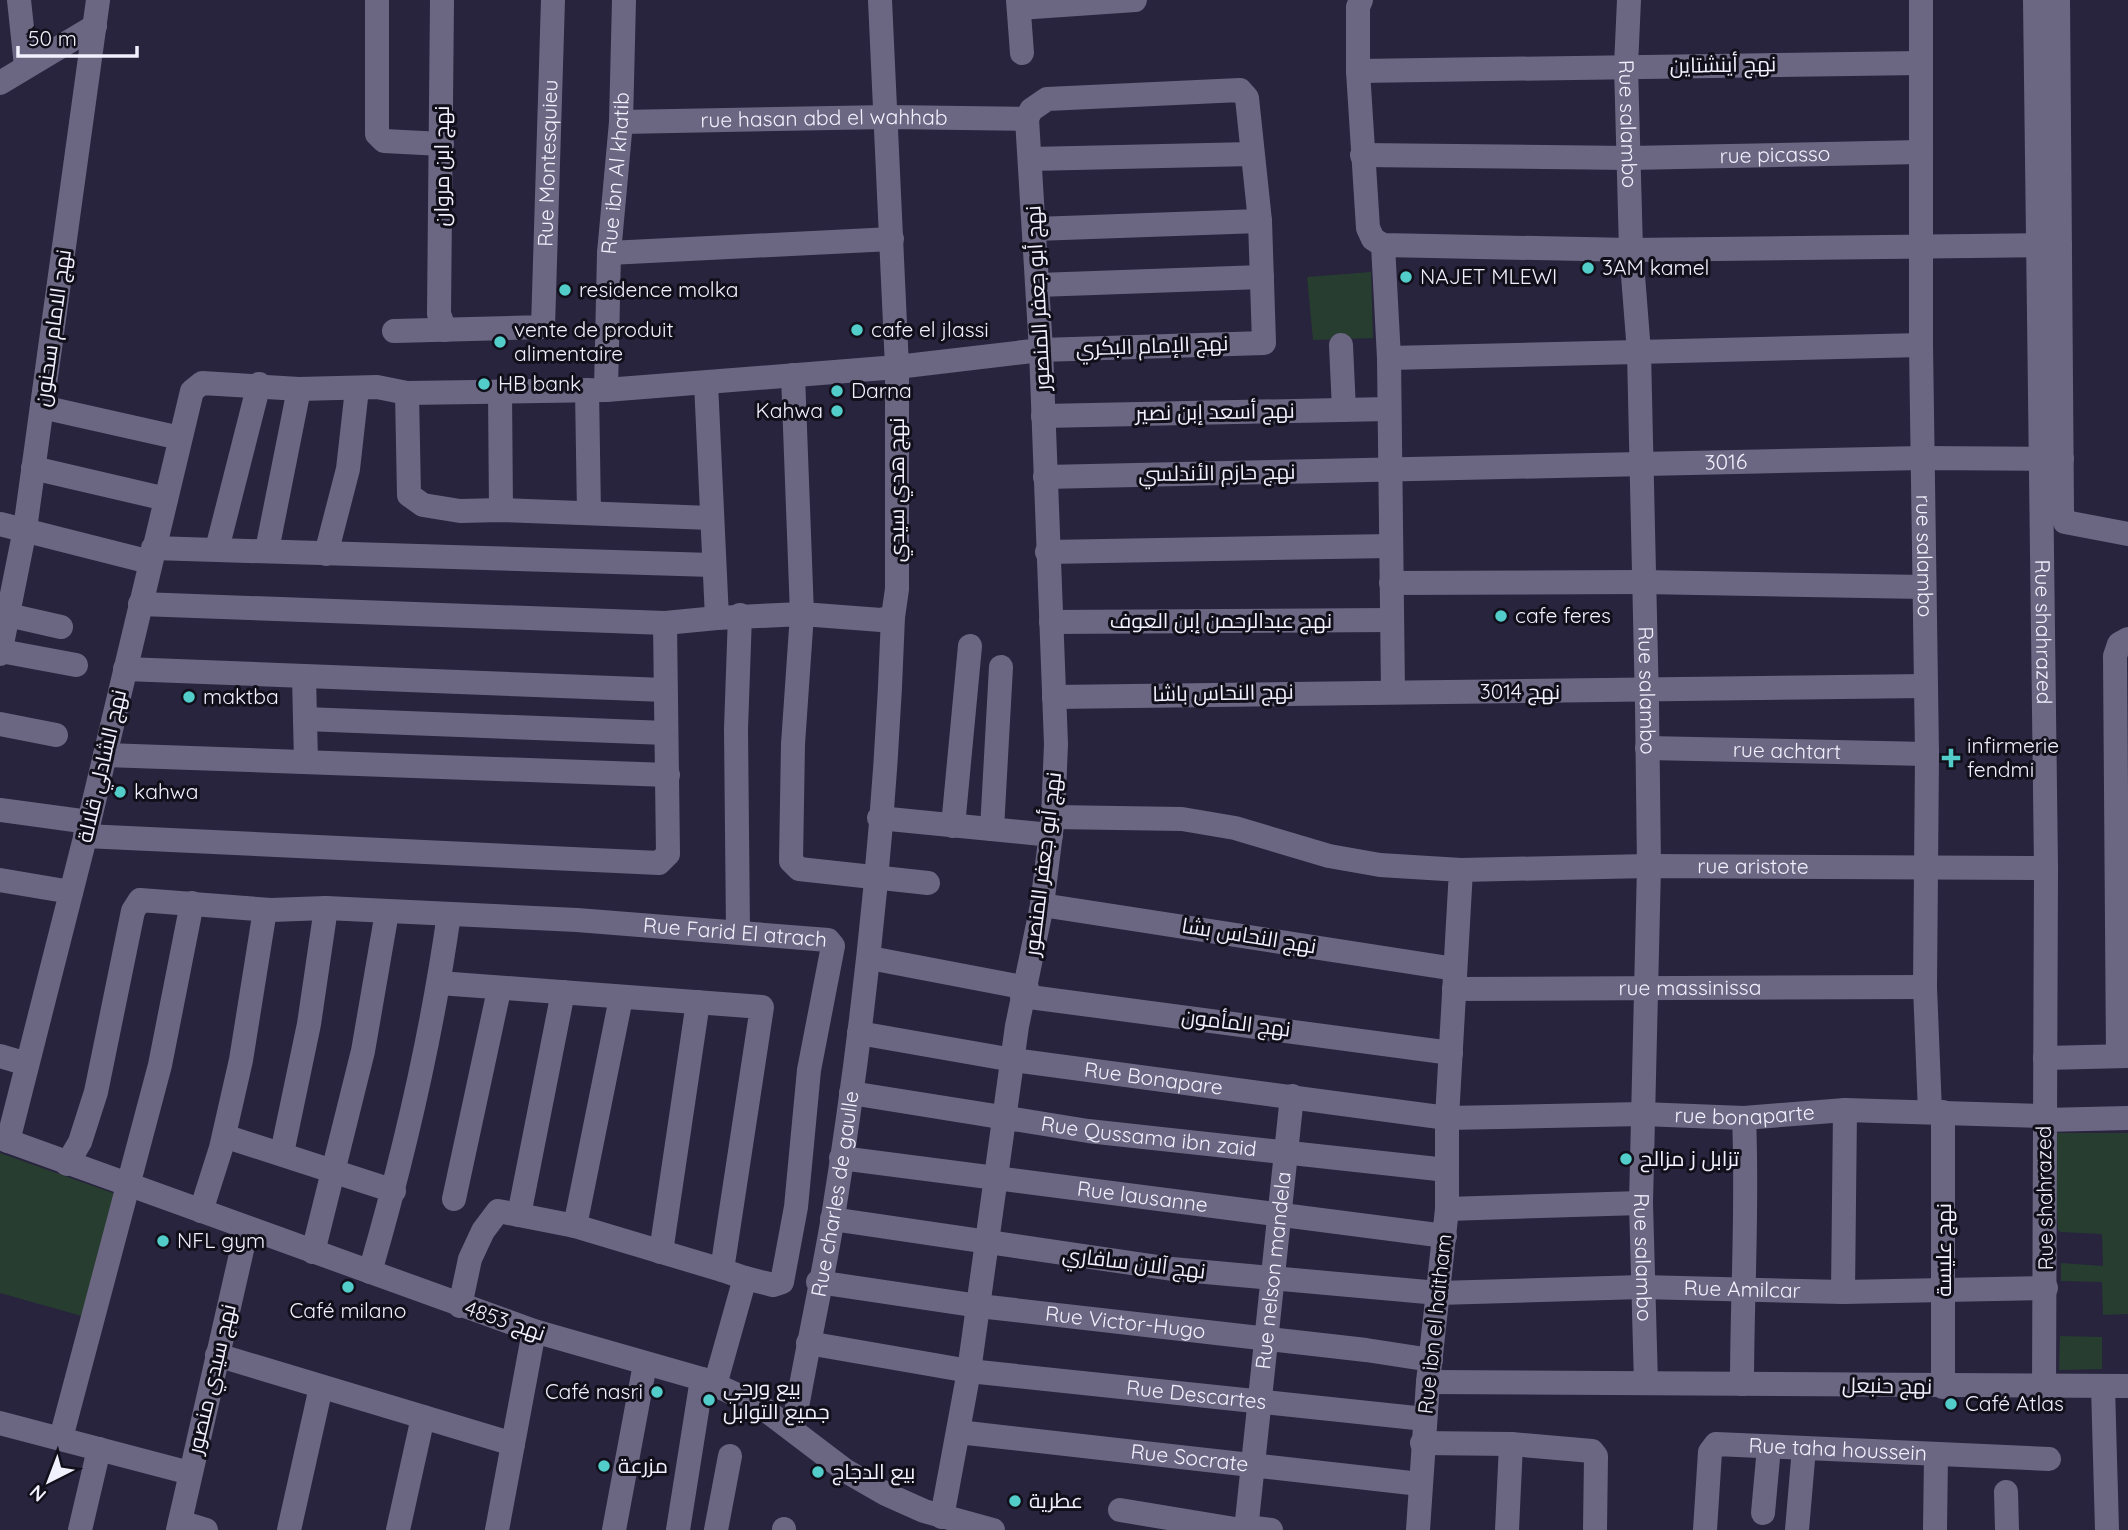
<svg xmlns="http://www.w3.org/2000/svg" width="2128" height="1530" font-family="Quicksand,Cairo,sans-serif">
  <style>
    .green { fill: #273d30 }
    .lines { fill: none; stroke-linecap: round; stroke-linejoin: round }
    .minor { stroke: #6b6783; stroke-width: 24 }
    .poi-dot { fill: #53cdca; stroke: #110f1a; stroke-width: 2.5 }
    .labels { text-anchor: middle; stroke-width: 6; stroke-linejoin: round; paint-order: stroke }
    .street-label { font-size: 21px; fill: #f1f0fd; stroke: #110f1a }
    .poi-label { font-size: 21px; fill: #f1f0fd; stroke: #110f1a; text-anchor: start }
  </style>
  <rect width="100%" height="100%" fill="#28243d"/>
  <g class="green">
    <polygon points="1371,272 1373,338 1313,340 1307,277"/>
    <polygon points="2051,1133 2128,1133 2128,1314 2103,1315 2102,1282 2061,1281 2061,1263 2103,1266 2102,1234 2061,1232 2058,1230"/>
    <polygon points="0,1153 121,1196 89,1318 0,1293"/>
    <polygon points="2060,1336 2102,1337 2102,1369 2059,1370"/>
  </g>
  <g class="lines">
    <g class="minor">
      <polyline points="19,0 26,66"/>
      <polyline points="377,0 377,134 384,141 442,144"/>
      <polyline points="442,0 439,314 445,330"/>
      <polyline points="1018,0 1022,53"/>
      <polyline points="1361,0 1358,7 1358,71 1368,228 1373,239 1383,245 1631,250 2060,245"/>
      <path id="s1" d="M1629 0 1626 66 1631 250 1639 352 1647 705 1649 866 1641 1203 1646 1383"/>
      <path id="s2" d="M1921 0V345L1927 754 1925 987 1930 1112"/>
      <path id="s3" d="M2035 0 2046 868 2044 1388"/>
      <polyline points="2058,0 2062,512 2065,522 2128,534"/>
      <polyline points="1019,8 1135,0"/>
      <polyline points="1358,71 1921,63"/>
      <polyline points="0,83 95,26"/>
      <path id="s4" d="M621 122 887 117 1027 119"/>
      <path id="s5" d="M1362 155 1629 158 1920 152"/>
      <polyline points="1030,159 1252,154"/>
      <polyline points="1035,229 1260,221"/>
      <polyline points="1383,245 1389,358 1393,691"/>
      <polyline points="609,253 892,239"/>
      <polyline points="1038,285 1262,277"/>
      <path id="s6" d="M394 331 543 327 553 0"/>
      <polyline points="1341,345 1344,410"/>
      <polyline points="1389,358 1921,345"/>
      <polyline points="793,375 802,614 793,744 791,861 799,869 928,883"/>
      <polyline points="706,383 717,618 802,614 881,620 893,617 897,589 897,367 880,0"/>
      <polyline points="587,390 589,513"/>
      <path id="s7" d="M606 390 609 253 621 122 624 0"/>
      <polyline points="500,391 501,510"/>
      <polyline points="407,393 409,495 423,505 460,511 501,510 711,518"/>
      <polyline points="42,407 180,438"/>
      <polyline points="1043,416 1388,409"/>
      <polyline points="33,468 166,499"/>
      <path id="s8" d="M1045 477 1922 458 2062 459"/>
      <polyline points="0,524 150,562"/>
      <polyline points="153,548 712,565"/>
      <polyline points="217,549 259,384"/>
      <polyline points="267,550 299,389"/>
      <polyline points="1047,552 1391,546"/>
      <polyline points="326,554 348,469 357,389"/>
      <polyline points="1391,583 1643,582 1924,587"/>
      <polyline points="140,604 665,623 717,618"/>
      <polyline points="8,615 61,627"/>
      <polyline points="1051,622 1392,620"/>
      <polyline points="1,651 76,665"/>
      <polyline points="0,654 25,529 98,0"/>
      <polyline points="125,669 665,690"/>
      <polyline points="304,676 306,762"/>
      <polyline points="1054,697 1926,686"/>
      <polyline points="305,719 666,733"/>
      <polyline points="0,724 56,735"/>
      <path id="s9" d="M1647 748 1927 754"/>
      <polyline points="105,755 668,775"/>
      <polyline points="0,810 89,822"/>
      <polyline points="1053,817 1182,819 1235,828 1329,856 1380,865 1461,870 1447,1118 1447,1209 1428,1382 1418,1530"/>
      <polyline points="879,818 1051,835"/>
      <polyline points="953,826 970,646"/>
      <polyline points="992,829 1001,667"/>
      <polyline points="85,836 659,863 668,854 665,623"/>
      <path id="s10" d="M1461 870 1649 866 2046 868"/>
      <polyline points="0,880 71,892"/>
      <polyline points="1042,905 1455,969"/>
      <polyline points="738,932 736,729 740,615"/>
      <polyline points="870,958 1027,988"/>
      <polyline points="439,983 762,1007 722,1270 745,1278"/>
      <path id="s11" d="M1454 989 1925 987"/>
      <polyline points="1022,996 1451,1053"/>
      <path id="s12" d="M859 1033 1013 1060 1447 1118 1642 1114 1744 1118 1845 1110 2044 1116"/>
      <polyline points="0,1056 27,1064"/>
      <polyline points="2118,1056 2115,656 2119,644 2128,639"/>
      <polyline points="2045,1058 2128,1056"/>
      <path id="s13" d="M851 1093 1088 1131 1447 1170"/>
      <polyline points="1943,1112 1943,1387"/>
      <polyline points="2044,1120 2128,1118"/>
      <polyline points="224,1136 394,1191"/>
      <polyline points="0,1138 534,1331 702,1379 759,1405 846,1471 886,1494 924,1511 993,1530"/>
      <polyline points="8,1141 89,822 192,391 202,383 299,389 377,387 407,393 606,390 897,367 1041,350 1264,343 1260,221 1247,98 1240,90 1047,99 1031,110 1027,119 1041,350 1056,744 1053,817 1042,905 1017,1026 969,1371 942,1517"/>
      <polyline points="282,1153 309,1024 326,908"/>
      <path id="s14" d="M841 1158 1445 1236"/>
      <path id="s15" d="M67 1164 80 1142 96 1092 133 911 140 900 271 910 326 908 577 920 828 940 833 946 809 1070 796 1207 782 1282 773 1285 745 1278 715 1385"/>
      <polyline points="454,1199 499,990"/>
      <polyline points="1447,1209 1641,1203"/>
      <polyline points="201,1211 221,1148 241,1060 265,910"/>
      <polyline points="519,1215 575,1226 722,1270"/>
      <path id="s16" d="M832 1219 1172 1269 1438 1293 1642 1287 1843 1292 2046 1288"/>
      <polyline points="575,1226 621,998"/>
      <polyline points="313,1252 363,1051 387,912"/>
      <polyline points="661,1252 698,1002"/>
      <path d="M370 1272C404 1155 432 1035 449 914"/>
      <path id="s17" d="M818 1282 979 1306 1366 1350 1431 1360"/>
      <polyline points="1843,1292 1845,1110"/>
      <polyline points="460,1306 470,1259 483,1231 498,1211 519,1215 563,992"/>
      <path id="s18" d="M808 1343 969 1371 1425 1419"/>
      <polyline points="217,1355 513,1444"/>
      <polyline points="1428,1382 2128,1386"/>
      <path d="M1742 1384C1742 1295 1748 1207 1744 1118"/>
      <polyline points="2103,1386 2107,1530"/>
      <polyline points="0,1423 190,1473"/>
      <path id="s19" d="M793 1430C805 1359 821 1288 833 1217 865 1018 886 818 893 617"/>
      <path id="s20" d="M958 1432 1420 1484"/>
      <polyline points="61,1438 160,1065 192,903"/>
      <polyline points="1422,1443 1511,1444 1592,1451 1596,1456 1595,1530"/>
      <polyline points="2006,1492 2007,1530"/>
      <polyline points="1120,1510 1241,1530"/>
      <polyline points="1763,1513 1769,1447"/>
      <polyline points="180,1522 206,1530"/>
      <polyline points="1247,1527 1271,1530"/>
      <polyline points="80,1530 99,1449"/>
      <polyline points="178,1530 247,1228"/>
      <polyline points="289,1530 321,1387"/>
      <polyline points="398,1530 423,1417"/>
      <polyline points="497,1530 534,1331"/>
      <polyline points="614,1530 645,1364"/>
      <polyline points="678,1530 702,1379"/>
      <polyline points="716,1530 730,1456"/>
      <polyline points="784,1530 784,1529"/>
      <path id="s21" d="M1246 1530 1292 1096"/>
      <polyline points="1507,1530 1511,1444"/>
      <path id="s22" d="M1705 1530 1710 1452 1716 1444 2049 1459"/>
      <polyline points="1797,1530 1804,1448"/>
      <polyline points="1935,1530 1936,1455"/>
    </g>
  </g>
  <g class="poi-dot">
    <circle cx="1588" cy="268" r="7"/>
    <circle cx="1406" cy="277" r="7"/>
    <circle cx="565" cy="290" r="7"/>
    <circle cx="857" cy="330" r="7"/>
    <circle cx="500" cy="342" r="7"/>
    <circle cx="484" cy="384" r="7"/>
    <circle cx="837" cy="391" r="7"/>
    <circle cx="837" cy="411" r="7"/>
    <circle cx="1501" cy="616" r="7"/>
    <circle cx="189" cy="697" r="7"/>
    <path d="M1947.5 747.5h7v7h7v7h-7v7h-7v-7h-7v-7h7z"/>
    <circle cx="120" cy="792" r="7"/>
    <circle cx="1626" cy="1159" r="7"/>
    <circle cx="163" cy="1241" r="7"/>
    <circle cx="348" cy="1287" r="7"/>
    <circle cx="657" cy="1392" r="7"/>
    <circle cx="709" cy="1400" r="7"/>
    <circle cx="1951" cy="1404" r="7"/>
    <circle cx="604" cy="1466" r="7"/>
    <circle cx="818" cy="1472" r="7"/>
    <circle cx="1015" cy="1501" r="7"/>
  </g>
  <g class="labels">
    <g class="street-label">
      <text transform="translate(1723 65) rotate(-1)" y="7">نهج أينشتاين</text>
      <text dy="7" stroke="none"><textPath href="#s4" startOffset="203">rue hasan abd el wahhab</textPath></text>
      <text dy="7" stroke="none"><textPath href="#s1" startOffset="124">Rue salambo</textPath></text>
      <text dy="7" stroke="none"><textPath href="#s5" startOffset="413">rue picasso</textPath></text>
      <text dy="7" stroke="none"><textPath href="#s6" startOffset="313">Rue Montesquieu</textPath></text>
      <text transform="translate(442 166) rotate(-90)" y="7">نهج ابن مروان</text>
      <text dy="7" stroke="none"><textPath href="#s7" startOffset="217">Rue ibn Al khatib</textPath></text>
      <text transform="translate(1038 298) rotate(-93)" y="7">نهج أبو جعفر المنصور</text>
      <text transform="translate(53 328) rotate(-82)" y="7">نهج الامام سحنون</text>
      <text transform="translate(1152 346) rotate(-2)" y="7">نهج الإمام البكري</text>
      <text transform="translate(1215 412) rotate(-1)" y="7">نهج أسعد إبن نصير</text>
      <text dy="7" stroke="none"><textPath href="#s8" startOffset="681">3016</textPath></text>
      <text transform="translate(1217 473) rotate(-1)" y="7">نهج حازم الأندلسي</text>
      <text transform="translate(897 490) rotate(-90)" y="7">نهج هدي سيدي</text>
      <text dy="7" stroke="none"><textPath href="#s2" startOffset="556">rue salambo</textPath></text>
      <text x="1221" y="628">نهج عبدالرحمن إبن العوف</text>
      <text dy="7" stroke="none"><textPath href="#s3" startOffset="632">Rue shahrazed</textPath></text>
      <text dy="7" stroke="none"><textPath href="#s1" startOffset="691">Rue salambo</textPath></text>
      <text x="1520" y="699">نهج 3014</text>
      <text transform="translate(1223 693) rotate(-1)" y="7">نهج النحاس باشا</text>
      <text dy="7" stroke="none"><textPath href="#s9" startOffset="140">rue achtart</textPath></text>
      <text transform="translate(102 766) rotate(-77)" y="7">نهج الشادلي قلالة</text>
      <text transform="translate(1043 864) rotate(-83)" y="7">نهج أبو جعفر المنصور</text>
      <text dy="7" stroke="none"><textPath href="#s10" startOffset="292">rue aristote</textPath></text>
      <text dy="7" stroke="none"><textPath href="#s15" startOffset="872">Rue Farid El atrach</textPath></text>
      <text transform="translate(1249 936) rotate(9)" y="7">نهج النحاس بشا</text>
      <text dy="7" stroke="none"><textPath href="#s11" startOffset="236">rue massinissa</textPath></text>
      <text transform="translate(1236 1023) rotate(7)" y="7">نهج المأمون</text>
      <text dy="7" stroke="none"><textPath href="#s12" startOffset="298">Rue Bonapare</textPath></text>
      <text dy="7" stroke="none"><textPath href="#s12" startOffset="892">rue bonaparte</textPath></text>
      <text dy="7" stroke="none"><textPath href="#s13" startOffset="301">Rue Qussama ibn zaid</textPath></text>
      <text dy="7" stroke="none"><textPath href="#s19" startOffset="240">Rue charles de gaulle</textPath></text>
      <text transform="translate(2045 1198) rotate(-91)" y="7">Rue shahrazed</text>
      <text dy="7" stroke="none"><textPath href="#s14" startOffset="304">Rue lausanne</textPath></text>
      <text transform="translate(1944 1250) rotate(-90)" y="7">نهج عليسة</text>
      <text dy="7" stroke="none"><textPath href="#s1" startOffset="1258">Rue salambo</textPath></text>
      <text transform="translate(1134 1263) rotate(7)" y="7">نهج آلان سافاري</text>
      <text dy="7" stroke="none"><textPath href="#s21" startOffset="261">Rue nelson mandela</textPath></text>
      <text dy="7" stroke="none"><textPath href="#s16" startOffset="915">Rue Amilcar</textPath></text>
      <text transform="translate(505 1321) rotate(19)" y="7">نهج 4853</text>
      <text dy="7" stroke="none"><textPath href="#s17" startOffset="310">Rue Victor-Hugo</textPath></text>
      <text transform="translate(1435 1324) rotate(-84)" y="7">Rue ibn el haitham</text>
      <text transform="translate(212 1379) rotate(-77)" y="7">نهج سيدي منصور</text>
      <text transform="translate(1887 1386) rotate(1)" y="7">نهج حنبعل</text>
      <text dy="7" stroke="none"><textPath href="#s18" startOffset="392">Rue Descartes</textPath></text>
      <text dy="7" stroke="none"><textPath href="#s22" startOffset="210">Rue taha houssein</textPath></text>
      <text dy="7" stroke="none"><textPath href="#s20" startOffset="233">Rue Socrate</textPath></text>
    </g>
    <g class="poi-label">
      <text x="1602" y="275">3AM kamel</text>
      <text x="1420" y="284">NAJET MLEWI</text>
      <text x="579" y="297">residence molka</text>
      <text x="514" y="337">vente de produit<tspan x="514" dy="24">alimentaire</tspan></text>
      <text x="871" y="337">cafe el jlassi</text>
      <text x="498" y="391">HB bank</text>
      <text x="851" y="398">Darna</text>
      <text x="823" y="418" text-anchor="end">Kahwa</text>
      <text x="1515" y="623">cafe feres</text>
      <text x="203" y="704">maktba</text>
      <text x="1967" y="753">infirmerie<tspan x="1967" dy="24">fendmi</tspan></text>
      <text x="134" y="799">kahwa</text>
      <text x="1640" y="1166">تزابل ز مزالح</text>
      <text x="177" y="1248">NFL gym</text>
      <text x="348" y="1318" text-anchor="middle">Café milano</text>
      <text x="723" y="1395">بيع ورحي<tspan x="723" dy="24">جميع التوابل</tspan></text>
      <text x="643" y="1399" text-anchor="end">Café nasri</text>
      <text x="1965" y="1411">Café Atlas</text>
      <text x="618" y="1473">مزرعة</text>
      <text x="832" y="1479">بيع الدجاج</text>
      <text x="1029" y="1508">عطرية</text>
    </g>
  </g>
  <g transform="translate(49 1481) rotate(222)" stroke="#110f1a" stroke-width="5" paint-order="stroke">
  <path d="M0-5L12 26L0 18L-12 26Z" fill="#f1f0fd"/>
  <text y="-10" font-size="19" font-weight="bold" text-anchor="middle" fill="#f1f0fd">N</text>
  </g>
  <path d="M18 46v10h119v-10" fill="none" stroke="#f1f0fd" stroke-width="3.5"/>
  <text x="28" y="46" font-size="21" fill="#f1f0fd" stroke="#110f1a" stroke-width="5" paint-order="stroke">50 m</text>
</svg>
